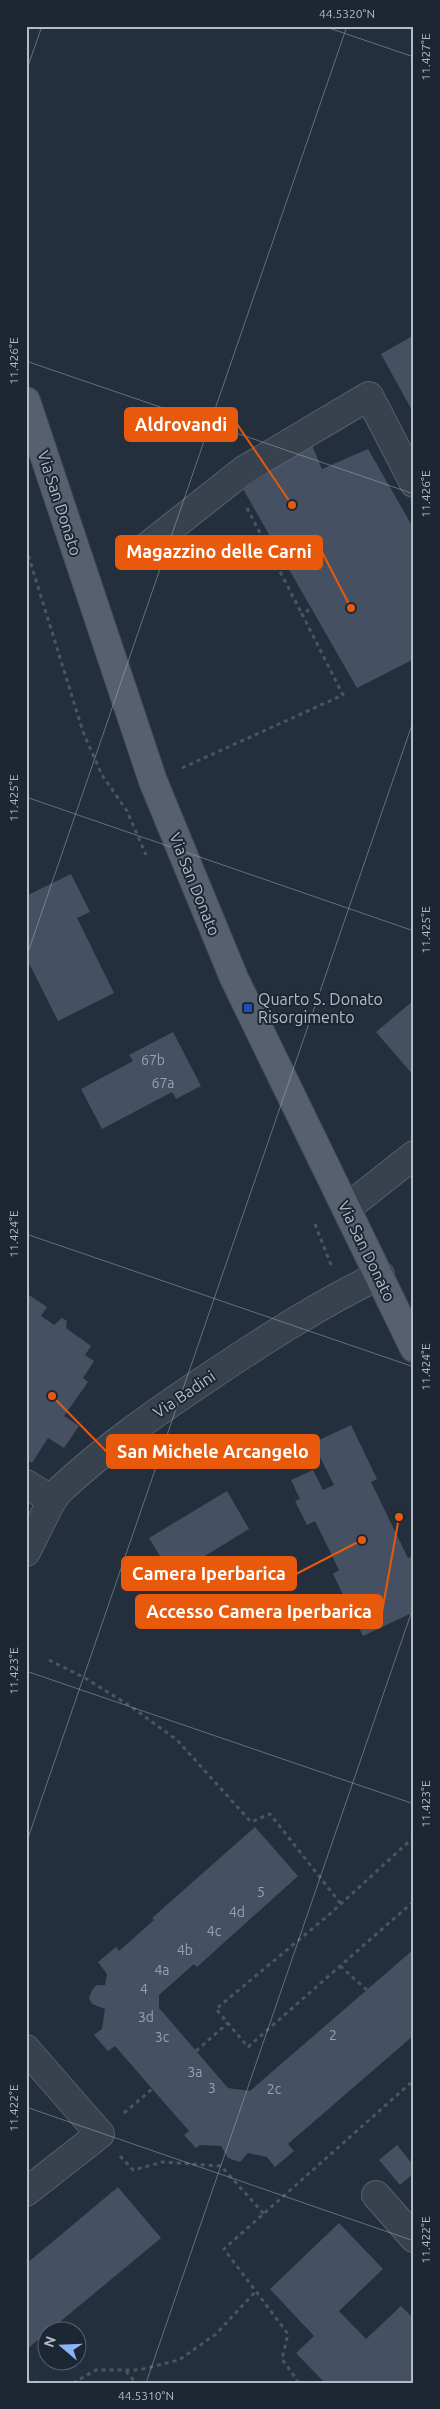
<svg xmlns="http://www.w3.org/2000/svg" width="440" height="2409" font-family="Ubuntu,sans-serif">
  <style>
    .building { fill: #455162 }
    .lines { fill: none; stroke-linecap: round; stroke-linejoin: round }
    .minor-casing { stroke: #565f6c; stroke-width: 30 }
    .major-casing { stroke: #414a57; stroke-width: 30 }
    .path { stroke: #44595c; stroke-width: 3; stroke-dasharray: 4 4; stroke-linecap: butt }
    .minor { stroke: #38414e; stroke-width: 28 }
    .major { stroke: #56606e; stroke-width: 28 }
    .ticks { fill: none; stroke: #b4bcc9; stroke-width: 1; stroke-opacity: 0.45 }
    .transit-dot { fill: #1a4fb4; stroke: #1d2633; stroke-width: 2 }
    .labels { text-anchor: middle; stroke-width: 4; stroke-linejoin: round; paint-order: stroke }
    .number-label { font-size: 14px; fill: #98a1af }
    .street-label { font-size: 16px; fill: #b4bcc9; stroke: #1d2633 }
    .poi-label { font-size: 16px; fill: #b4bcc9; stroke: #1d2633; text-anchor: start }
    .leader { fill: none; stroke: #e8590c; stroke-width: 2 }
    .callout-dot { fill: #e8590c; stroke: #1d2633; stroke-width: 2 }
    .callout { fill: #e8590c; stroke: #e8590c; stroke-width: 2 }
    .callout-label { font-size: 18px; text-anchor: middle; font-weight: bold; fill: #fff }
    .neatline { fill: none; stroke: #b4bcc9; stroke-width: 2 }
    .ticks-label { font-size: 12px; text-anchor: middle; fill: #b4bcc9 }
  </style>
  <rect width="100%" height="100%" fill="#242f3e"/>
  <g class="building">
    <polygon points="414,335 414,414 381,354"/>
    <polygon points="312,445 322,469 368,449 414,529 414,659 357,688 243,489"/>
    <polygon points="71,874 90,912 77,918 114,993 58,1021 26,957 26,896"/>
    <polygon points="414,1000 414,1076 376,1032"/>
    <polygon points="173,1032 201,1086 176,1099 172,1092 102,1129 81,1089 133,1061 129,1055"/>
    <polygon points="26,1293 47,1307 41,1316 54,1325 62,1318 67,1321 66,1328 91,1346 85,1355 94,1361 83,1378 88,1382 64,1416 79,1426 64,1448 48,1438 32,1463 26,1459"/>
    <polygon points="351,1425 377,1479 371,1482 408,1558 414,1556 414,1612 363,1636 333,1574 339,1570 315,1521 307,1525 295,1501 300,1499 291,1480 313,1470 323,1490 334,1485 313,1443"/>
    <polygon points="227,1491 249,1529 172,1576 149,1538"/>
    <polygon points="255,1827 298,1876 197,1967 194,1964 159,1995 159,2008 228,2088 250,2091 414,1949 414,2035 288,2144 294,2151 275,2167 267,2157 248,2153 240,2162 228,2158 221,2146 200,2145 196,2148 184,2135 189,2131 115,2046 108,2051 94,2035 102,2029 105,2009 92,2004 89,1998 92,1990 97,1985 105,1985 107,1974 98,1962 116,1947 119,1951 154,1920 152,1918"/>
    <polygon points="397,2145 414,2166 414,2173 400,2185 379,2160"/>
    <polygon points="118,2187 161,2238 26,2350 26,2264"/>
    <polygon points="339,2223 383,2269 339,2311 366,2339 401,2306 414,2319 414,2383 325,2383 296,2353 314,2336 270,2289"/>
  </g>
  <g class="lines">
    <g class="minor-casing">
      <g id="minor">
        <polyline points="139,553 244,470 369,396 414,483"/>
        <polyline points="347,1208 414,1155"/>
        <polyline points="26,1484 52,1500"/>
        <path d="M26 1552 52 1500 60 1490C106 1447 158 1411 209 1377 264 1340 320 1304 380 1275"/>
        <polyline points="26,2049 100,2134 26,2192"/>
        <polyline points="376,2195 414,2238"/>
      </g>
    </g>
    <g class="major-casing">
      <polyline id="major" points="26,401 153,781 234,978 414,1348"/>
    </g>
    <g class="path">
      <polyline points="247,508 302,614"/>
      <polyline points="26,548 83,732 102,775 127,811 146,855"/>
      <polyline points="182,768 343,695 302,614 312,608"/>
      <polyline points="315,1224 331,1265"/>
      <polyline points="49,1660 85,1678 130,1706 177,1740 251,1822 270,1814 341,1904"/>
      <polyline points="414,1837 331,1913 216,2009 248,2047 414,1901"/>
      <polyline points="340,1966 367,1990"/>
      <polyline points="196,2051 228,2023"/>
      <polyline points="124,2113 152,2089"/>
      <polyline points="120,2156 133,2170 163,2162 221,2166 264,2214"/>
      <polyline points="126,2371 136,2383"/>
      <polyline points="26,2380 39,2383"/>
      <polyline points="73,2383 96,2370 139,2370 179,2360 216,2334 256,2291"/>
      <polyline points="299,2383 282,2359 288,2334 224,2249 414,2080"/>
    </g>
    <use href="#minor" class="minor"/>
    <use href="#major" class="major"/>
  </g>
  <path class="ticks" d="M323 26 414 57M26 72 42 26M26 361 414 494M26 797 414 931M26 958 347 26M26 1234 414 1367M26 1671 414 1804M26 1844 414 719M26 2107 414 2241M146 2383 414 1605"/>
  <rect class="transit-dot" x="243" y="1003" width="10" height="10" rx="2.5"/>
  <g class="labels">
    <g class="number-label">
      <text x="153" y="1065">67b</text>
      <text x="163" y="1088">67a</text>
      <text x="261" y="1897">5</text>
      <text x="237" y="1917">4d</text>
      <text x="214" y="1936">4c</text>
      <text x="185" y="1955">4b</text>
      <text x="162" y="1975">4a</text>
      <text x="144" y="1994">4</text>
      <text x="146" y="2022">3d</text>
      <text x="333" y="2040">2</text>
      <text x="162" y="2042">3c</text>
      <text x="195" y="2077">3a</text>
      <text x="212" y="2093">3</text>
      <text x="274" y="2094">2c</text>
    </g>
    <g class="street-label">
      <text transform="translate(60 503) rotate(72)" y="6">Via San Donato</text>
      <text transform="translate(195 884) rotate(68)" y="6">Via San Donato</text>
      <text transform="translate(367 1251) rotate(64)" y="6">Via San Donato</text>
      <text transform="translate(184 1394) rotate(-34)" y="6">Via Badini</text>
    </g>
    <g class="poi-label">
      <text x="258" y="1005">Quarto S. Donato<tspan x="258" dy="18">Risorgimento</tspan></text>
    </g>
  </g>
  <path class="leader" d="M292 505L237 424M351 608L322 552M52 1396L107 1452M362 1540L296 1574M399 1517L382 1612"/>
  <g class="callout-dot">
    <circle cx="292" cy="505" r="5"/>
    <circle cx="351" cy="608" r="5"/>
    <circle cx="52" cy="1396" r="5"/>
    <circle cx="362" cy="1540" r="5"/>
    <circle cx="399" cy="1517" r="5"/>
  </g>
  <g class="callout">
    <rect x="125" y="408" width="112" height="33" rx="5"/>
    <rect x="116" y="536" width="206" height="33" rx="5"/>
    <rect x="107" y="1435" width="212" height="33" rx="5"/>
    <rect x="122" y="1557" width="174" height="33" rx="5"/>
    <rect x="136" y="1595" width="246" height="33" rx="5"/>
  </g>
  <g class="callout-label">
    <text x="181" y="431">Aldrovandi</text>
    <text x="219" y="558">Magazzino delle Carni</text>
    <text x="213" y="1458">San Michele Arcangelo</text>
    <text x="209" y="1580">Camera Iperbarica</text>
    <text x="259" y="1618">Accesso Camera Iperbarica</text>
  </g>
  <rect width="440" height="2409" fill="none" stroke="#1d2633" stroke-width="55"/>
  <g transform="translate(62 2346) rotate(289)"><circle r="24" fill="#1d2633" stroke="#59626f"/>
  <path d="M0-4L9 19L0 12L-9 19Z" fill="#8ab4f8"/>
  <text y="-8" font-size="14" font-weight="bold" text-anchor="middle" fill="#b4bcc9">N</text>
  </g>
  <rect x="28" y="28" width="384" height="2354" class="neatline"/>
  <g class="ticks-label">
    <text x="347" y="18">44.5320°N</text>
    <text transform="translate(426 57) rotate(-90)" y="4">11.427°E</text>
    <text transform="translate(14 361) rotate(-90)" y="4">11.426°E</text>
    <text transform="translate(426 494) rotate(-90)" y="4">11.426°E</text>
    <text transform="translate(14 798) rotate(-90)" y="4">11.425°E</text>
    <text transform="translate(426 930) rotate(-90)" y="4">11.425°E</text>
    <text transform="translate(14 1234) rotate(-90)" y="4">11.424°E</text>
    <text transform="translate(426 1367) rotate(-90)" y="4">11.424°E</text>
    <text transform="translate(14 1671) rotate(-90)" y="4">11.423°E</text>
    <text transform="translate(426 1804) rotate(-90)" y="4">11.423°E</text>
    <text transform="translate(14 2108) rotate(-90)" y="4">11.422°E</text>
    <text transform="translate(426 2240) rotate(-90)" y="4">11.422°E</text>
    <text x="146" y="2400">44.5310°N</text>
  </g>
</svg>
